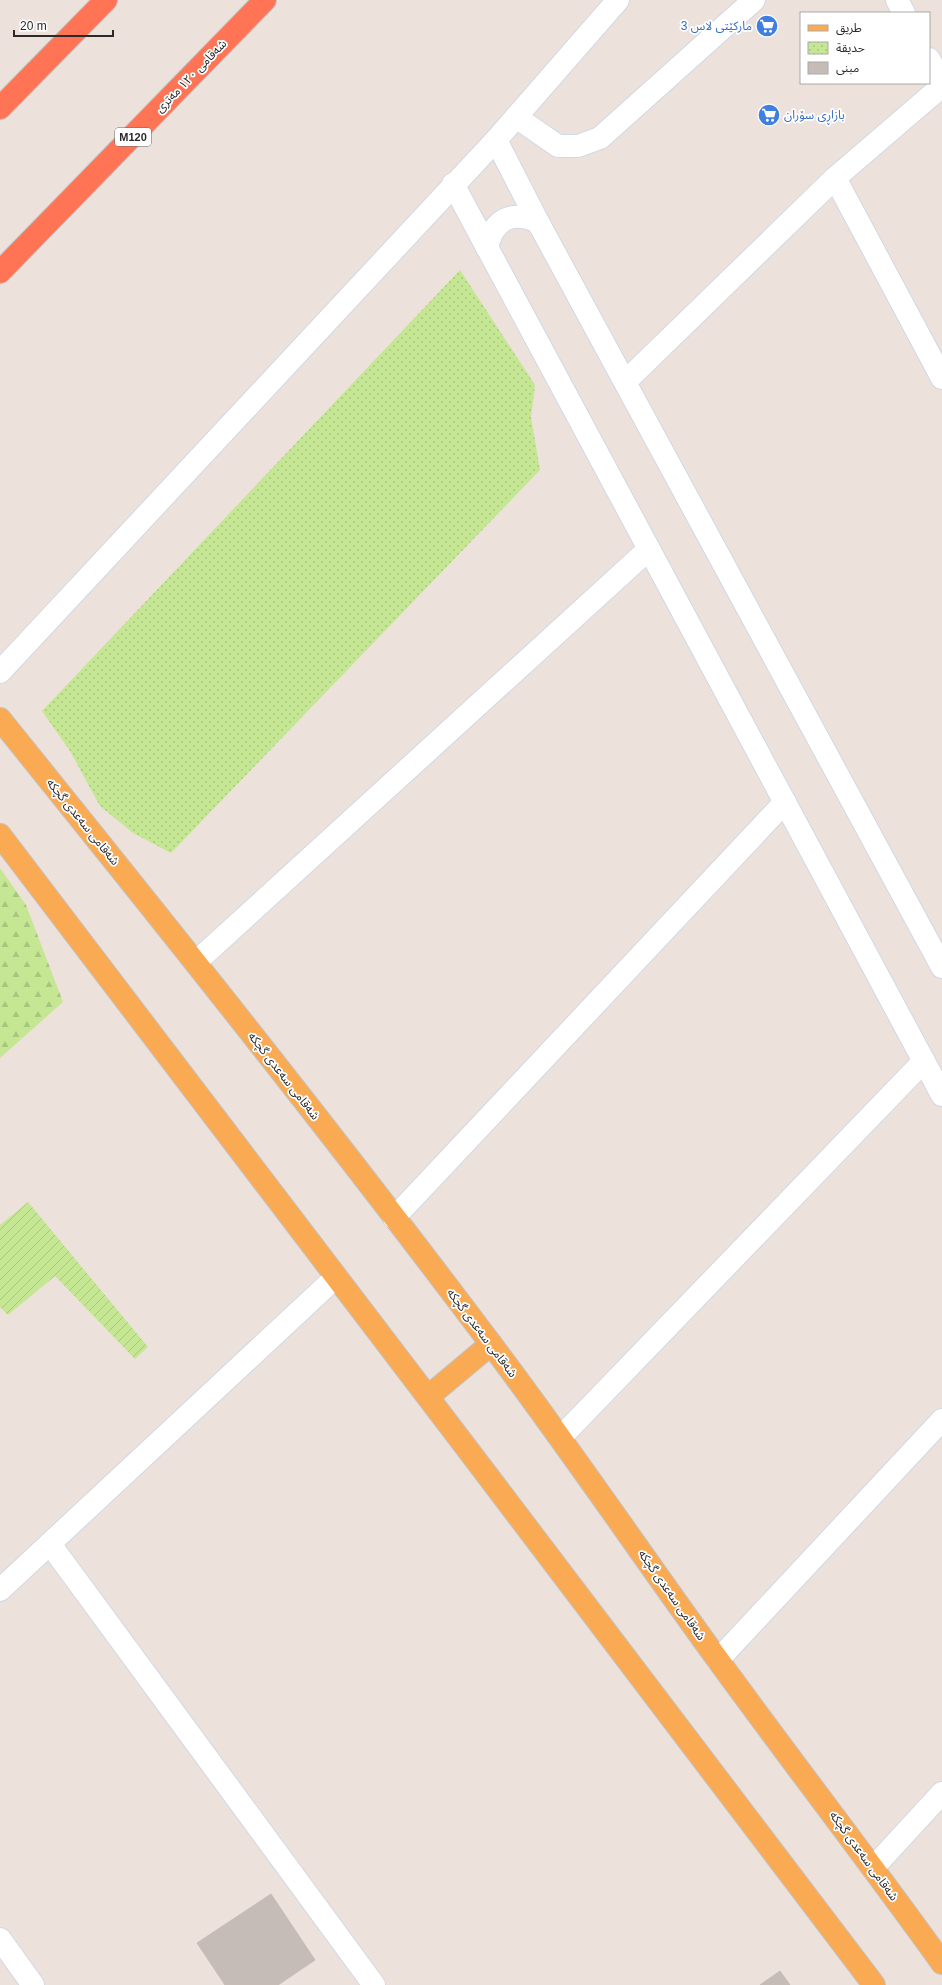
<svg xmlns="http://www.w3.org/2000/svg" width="942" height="1985" font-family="Arial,'Noto Sans Arabic',sans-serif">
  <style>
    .forest { fill: url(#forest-firs) }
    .park { fill: url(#park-dots) }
    .garden { fill: url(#garden-furrows) }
    .building { fill: #c5bbb7; stroke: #c8bcb4 }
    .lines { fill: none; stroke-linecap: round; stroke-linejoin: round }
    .minor-casing { stroke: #d0d9e4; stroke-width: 24 }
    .major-casing { stroke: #c3c3c3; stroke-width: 24 }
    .highway-casing { stroke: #c3c3c3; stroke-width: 24 }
    .minor { stroke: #fff; stroke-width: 22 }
    .major { stroke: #faaa53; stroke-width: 22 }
    .highway { stroke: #ff7454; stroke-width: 22 }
    .labels { text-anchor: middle; stroke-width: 3.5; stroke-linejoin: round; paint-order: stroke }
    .shield { fill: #fff; stroke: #6a6a6a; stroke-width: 1 }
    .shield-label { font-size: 11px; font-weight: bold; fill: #2a2a2a }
    .shop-label { font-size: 12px; fill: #366cbe; stroke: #fff; text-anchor: end }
    .street-label { font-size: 12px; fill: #2a2a2a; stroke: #fff }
  </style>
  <defs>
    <pattern id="forest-firs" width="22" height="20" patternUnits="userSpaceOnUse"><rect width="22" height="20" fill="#c5e793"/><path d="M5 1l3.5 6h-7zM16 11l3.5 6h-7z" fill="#a9c67f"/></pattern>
    <pattern id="park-dots" width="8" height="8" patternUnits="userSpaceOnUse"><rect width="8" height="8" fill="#c5e793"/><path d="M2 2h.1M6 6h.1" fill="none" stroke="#a9c67f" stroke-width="1.8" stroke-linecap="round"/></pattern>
    <pattern id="garden-furrows" width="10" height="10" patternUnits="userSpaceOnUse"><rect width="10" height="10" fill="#c5e793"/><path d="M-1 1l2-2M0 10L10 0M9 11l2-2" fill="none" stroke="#a9c67f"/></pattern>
  </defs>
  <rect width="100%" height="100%" fill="#ede1db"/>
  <polygon class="forest" points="0,868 26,905 63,1002 0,1058"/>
  <polygon class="park" points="460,270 535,385 531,417 540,470 171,853 133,833 100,806 70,751 42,711"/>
  <polygon class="garden" points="28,1202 148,1347 135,1359 55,1276 8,1315 0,1307 0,1225"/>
  <g class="building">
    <polygon points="271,1894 315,1960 278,1985 225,1985 197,1943"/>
    <polygon points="780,1971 790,1985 760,1985"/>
  </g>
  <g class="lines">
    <g class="minor-casing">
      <g id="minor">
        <polyline points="897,0 904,13"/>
        <polyline points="929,59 942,83"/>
        <polyline points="516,117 558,146 578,146 600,138 754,0"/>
        <polyline points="496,140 538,222 942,967"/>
        <polyline points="835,178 942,378"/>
        <polyline points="453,184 942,1095"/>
        <path d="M487 248C493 219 512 210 538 222"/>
        <polyline points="626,381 835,178 942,86"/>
        <polyline points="0,672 496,140 618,0"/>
        <polyline points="196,962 649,549"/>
        <polyline points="394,1218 785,802"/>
        <polyline points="561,1437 924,1061"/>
        <polyline points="50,1544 374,1985"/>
        <polyline points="0,1590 336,1277"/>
        <polyline points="718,1660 942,1420"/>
        <polyline points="873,1868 942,1793"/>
        <polyline points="0,1939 33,1985"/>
      </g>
    </g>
    <g class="major-casing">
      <g id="major">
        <path d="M0 719C167 926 334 1135 494 1348 571 1450 643 1557 718 1660 792 1762 869 1861 942 1963"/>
        <path d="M0 835C291 1218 584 1601 874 1985"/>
        <polyline points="429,1396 491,1344"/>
      </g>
    </g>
    <g class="highway-casing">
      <g id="highway">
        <polyline points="0,108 106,0"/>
        <polyline points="0,272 265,0"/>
      </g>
    </g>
    <use href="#minor" class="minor"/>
    <use href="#major" class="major"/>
    <use href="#highway" class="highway"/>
  </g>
  <defs>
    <g id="supermarket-disc" transform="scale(1.15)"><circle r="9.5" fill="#3f7fe0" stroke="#fff"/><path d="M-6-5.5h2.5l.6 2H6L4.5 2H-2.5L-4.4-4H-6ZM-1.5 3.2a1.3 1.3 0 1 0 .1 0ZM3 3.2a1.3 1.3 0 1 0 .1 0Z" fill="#fff"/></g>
  </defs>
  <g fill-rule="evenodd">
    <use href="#supermarket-disc" x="767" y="26"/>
    <use href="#supermarket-disc" x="769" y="115"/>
  </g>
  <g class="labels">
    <rect class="shield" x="115" y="128" width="36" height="18" rx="3"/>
    <g class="shield-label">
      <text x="133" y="141">M120</text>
    </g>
    <g class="shop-label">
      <text x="752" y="30">مارکێتی لاس 3</text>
      <text x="784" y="119" text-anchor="start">بازاڕی سۆران</text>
    </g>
    <g class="street-label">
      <text transform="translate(191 76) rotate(-46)" y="4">شەقامی ١٢٠ مەتری</text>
      <text transform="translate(83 822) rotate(51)" y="4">شەقامی سەعدی گچکە</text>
      <text transform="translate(284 1076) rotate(52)" y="4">شەقامی سەعدی گچکە</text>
      <text transform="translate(482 1333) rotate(53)" y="4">شەقامی سەعدی گچکە</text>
      <text transform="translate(672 1595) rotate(55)" y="4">شەقامی سەعدی گچکە</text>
      <text transform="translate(864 1856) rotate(54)" y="4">شەقامی سەعدی گچکە</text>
    </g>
  </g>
  <rect x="800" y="12" width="130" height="72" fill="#ffffff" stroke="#aaaaaa"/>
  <rect x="808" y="25" width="20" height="6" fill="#faaa53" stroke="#aaaaaa"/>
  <text x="836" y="32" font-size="12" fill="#2a2a2a">طريق</text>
  <rect x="808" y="42" width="20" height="12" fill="url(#park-dots)" stroke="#aaaaaa"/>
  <text x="836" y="52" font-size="12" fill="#2a2a2a">حديقة</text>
  <rect x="808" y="62" width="20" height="12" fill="#c5bbb7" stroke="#aaaaaa"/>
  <text x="836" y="72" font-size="12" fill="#2a2a2a">مبنى</text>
  <path d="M14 30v6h99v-6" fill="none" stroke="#2a2a2a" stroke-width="2"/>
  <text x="20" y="30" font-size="12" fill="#2a2a2a" stroke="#ffffff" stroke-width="3" paint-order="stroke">20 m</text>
</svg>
